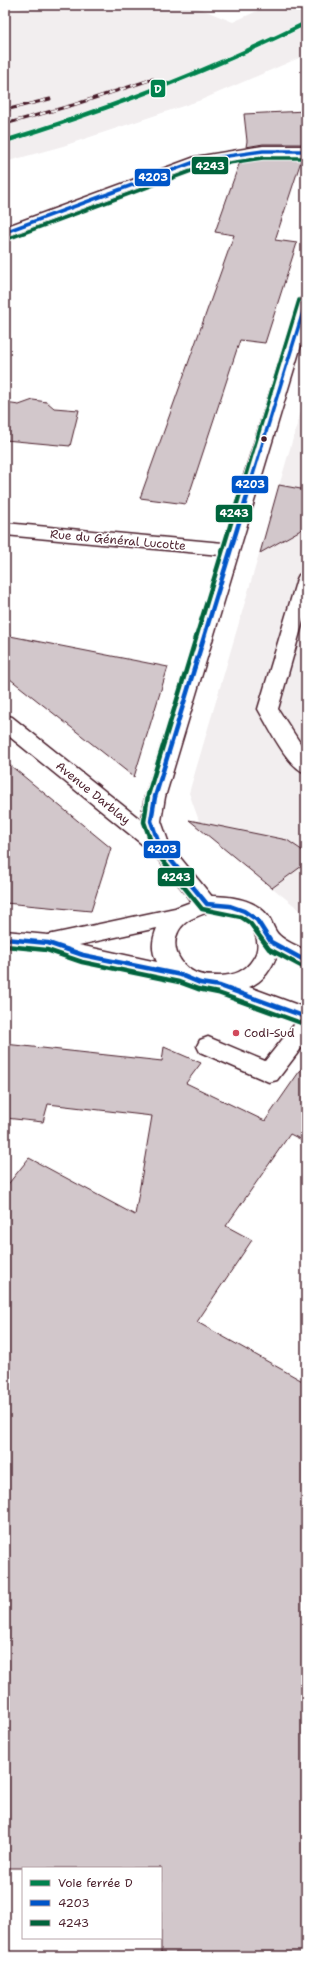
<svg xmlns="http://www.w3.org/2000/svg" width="311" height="1961" font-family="'Shantell Sans',sans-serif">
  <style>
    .built { fill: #f2eeef }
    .building { fill: #d2c7cb; stroke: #4a1f2b }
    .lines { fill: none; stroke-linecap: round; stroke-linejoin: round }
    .minor-casing { stroke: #4a1f2b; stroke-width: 3 }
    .major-casing { stroke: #4a1f2b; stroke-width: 3 }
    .minor { fill: #fff; fill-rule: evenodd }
    .major { fill: #fff; fill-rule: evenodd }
    .rail-casing { stroke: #4a1f2b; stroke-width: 3 }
    .rail { stroke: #fff; stroke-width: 2; stroke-dasharray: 6; stroke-linecap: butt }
    .bus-1-far1-casing { stroke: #fff; stroke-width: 5.5 }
    .bus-1-casing { stroke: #fff; stroke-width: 8 }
    .bus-2-far1-casing { stroke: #fff; stroke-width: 5.5 }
    .bus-2-casing { stroke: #fff; stroke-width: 8 }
    .bus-1-far1 { stroke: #0055c8; stroke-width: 3.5 }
    .bus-1 { stroke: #0055c8; stroke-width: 4.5 }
    .bus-2-far1 { stroke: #00643c; stroke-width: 3.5 }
    .bus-2 { stroke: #00643c; stroke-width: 4.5 }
    .rail-1-casing { stroke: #fff; stroke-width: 6 }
    .rail-1 { stroke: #00824e; stroke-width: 4.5 }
    .bus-dot { fill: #4a1f2b; stroke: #fff; stroke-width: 1.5 }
    .poi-dot { fill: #d1495b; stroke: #fff; stroke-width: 1.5 }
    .labels { text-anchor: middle; stroke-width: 3; stroke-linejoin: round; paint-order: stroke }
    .street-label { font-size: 12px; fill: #4a1f2b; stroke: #fff }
    .poi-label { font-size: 12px; fill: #4a1f2b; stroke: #fff; text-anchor: start }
    .line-badge { stroke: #fff; stroke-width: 1.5 }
    .badge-label { font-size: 11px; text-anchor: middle; font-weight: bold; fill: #fff }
  </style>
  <rect width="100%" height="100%" fill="#fff"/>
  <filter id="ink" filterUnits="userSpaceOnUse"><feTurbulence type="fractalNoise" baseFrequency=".025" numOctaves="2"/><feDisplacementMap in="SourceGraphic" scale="8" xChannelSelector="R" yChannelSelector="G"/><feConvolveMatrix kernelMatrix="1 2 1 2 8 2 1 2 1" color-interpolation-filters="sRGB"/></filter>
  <g filter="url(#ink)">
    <g class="built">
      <polygon points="39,5 191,5 233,22 270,5 306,5 306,55 201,100 63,146 5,162 5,12"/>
      <polygon points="306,394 306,915 203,832 189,793"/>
    </g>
    <g class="building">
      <polygon points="306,111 306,144 263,144 246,147 247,141 244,114"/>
      <polygon points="263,158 302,158 275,240 297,243 265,343 240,340 186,504 140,498 234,235 215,232 238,167 241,160"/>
      <polygon points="33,400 47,402 54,408 79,410 70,446 5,440 5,403 19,405"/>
      <polygon points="279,485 306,490 306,527 260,553"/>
      <polygon points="5,635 168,667 134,777 5,675"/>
      <polygon points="5,761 111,848 91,911 5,903"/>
      <polygon points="189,820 287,840 306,853 306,863 272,888"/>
      <polygon points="5,1044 162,1061 164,1047 201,1063 186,1083 265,1121 306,1062 306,1142 290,1134 226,1226 252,1240 197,1322 306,1383 306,1956 161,1956 161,1868 5,1868 5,1188 29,1158 135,1215 152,1116 48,1104 43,1122 5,1118"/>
    </g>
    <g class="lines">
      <g class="minor-casing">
        <g id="minor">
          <polygon points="263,146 306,146 306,156 263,156 203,164 5,237 5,227 195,157"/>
          <polygon points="306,297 306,329 165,797 161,821 169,844 218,904 215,910 207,912 199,910 153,853 5,733 5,715 12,717 141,820 145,797 220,555 5,535 5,523 223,543 298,302 300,299"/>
          <path d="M306 573V611L278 709 306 752V773C288 768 268 726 258 709L297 579 299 575Z"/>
          <polygon points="306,1017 306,1042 277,1080 269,1082 200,1052 197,1046 200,1040 208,1037 265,1061 298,1020"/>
        </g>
      </g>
      <g class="major-casing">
        <path id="major" d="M207 896C228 896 254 898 268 916 272 921 274 931 279 935 286 942 298 946 306 951V970L277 955C271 969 264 981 249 987L306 1008V1026L215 993H207L177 983 83 963 47 951 5 947V931L48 935 175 908ZM208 912C216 912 225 912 233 914 251 919 265 942 253 959 245 972 234 975 220 976 211 976 203 976 196 973 172 962 167 932 191 919 197 916 203 914 208 912ZM157 928C152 940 151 950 157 962L79 945Z"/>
      </g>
      <use href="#minor" class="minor"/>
      <use href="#major" class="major"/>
      <g class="rail-casing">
        <g id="rail">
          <polyline points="5,110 50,99"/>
          <polyline points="5,124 73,105 153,79"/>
        </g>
      </g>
      <use href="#rail" class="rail"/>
      <g class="bus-1-far1-casing">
        <g id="bus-1-far1">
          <polyline points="5,232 200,160 263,151 306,151"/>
          <polyline points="248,491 306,302"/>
        </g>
      </g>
      <g class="bus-1-casing">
        <g id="bus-1">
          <polyline points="249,490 155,797 151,821 160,847 207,904 230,906 244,911 257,920 271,942 306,961"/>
          <polyline points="5,939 48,943 83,955 181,975 200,983 220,986 306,1017"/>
        </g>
      </g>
      <g class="bus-2-far1-casing">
        <g id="bus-2-far1">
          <polyline points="7,239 202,167 263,158 306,158"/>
          <polyline points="241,491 299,300"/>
        </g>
      </g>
      <g class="bus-2-casing">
        <g id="bus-2">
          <polyline points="241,490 148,795 144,822 154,850 202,909 241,917 250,923 269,949 303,967"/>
          <polyline points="5,946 47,950 82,962 179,982 198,989 218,993 304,1024"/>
        </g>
      </g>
      <use href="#bus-1-far1" class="bus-1-far1"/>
      <use href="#bus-1" class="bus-1"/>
      <use href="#bus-2-far1" class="bus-2-far1"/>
      <use href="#bus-2" class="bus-2"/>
      <g class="rail-1-casing">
        <path id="rail-1" d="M5 141C109 109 209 71 306 23"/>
      </g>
      <use href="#rail-1" class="rail-1"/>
    </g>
  </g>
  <circle class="bus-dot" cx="264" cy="439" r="3.5"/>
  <circle class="poi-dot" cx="236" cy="1033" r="4"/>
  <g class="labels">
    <g class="street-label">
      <text transform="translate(118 540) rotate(5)" y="4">Rue du Général Lucotte</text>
      <text transform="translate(93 793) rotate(39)" y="4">Avenue Darblay</text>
    </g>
    <g class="poi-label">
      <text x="244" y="1037">Codi-Sud</text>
    </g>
  </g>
  <g class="line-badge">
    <rect x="150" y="79" width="16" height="19" rx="4" fill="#00824e"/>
    <rect x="191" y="156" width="38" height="19" rx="4" fill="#00643c"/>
    <rect x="134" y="168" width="37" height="19" rx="4" fill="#0055c8"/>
    <rect x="231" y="475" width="38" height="19" rx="4" fill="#0055c8"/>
    <rect x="215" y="504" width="38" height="19" rx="4" fill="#00643c"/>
    <rect x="143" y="840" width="38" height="19" rx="4" fill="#0055c8"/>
    <rect x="157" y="867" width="38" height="20" rx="4" fill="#00643c"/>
  </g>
  <g class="badge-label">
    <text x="158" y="93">D</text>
    <text x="210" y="170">4243</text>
    <text x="153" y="181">4203</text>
    <text x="250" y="488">4203</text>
    <text x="234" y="517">4243</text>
    <text x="162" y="853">4203</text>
    <text x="176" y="881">4243</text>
  </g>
  <rect width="311" height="1961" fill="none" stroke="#fff" stroke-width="20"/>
  <rect x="10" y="10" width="291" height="1941" fill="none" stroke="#4a1f2b" stroke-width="1.5" filter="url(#ink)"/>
  <rect x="22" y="1867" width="140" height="72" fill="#ffffff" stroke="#b7a5aa"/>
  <rect x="30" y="1880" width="20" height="6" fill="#00824e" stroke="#b7a5aa"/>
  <text x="58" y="1887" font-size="12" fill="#4a1f2b">Voie ferrée D</text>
  <rect x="30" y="1900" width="20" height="6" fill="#0055c8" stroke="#b7a5aa"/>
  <text x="58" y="1907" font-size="12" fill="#4a1f2b">4203</text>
  <rect x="30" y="1920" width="20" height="6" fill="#00643c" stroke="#b7a5aa"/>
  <text x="58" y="1927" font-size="12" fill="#4a1f2b">4243</text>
</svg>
